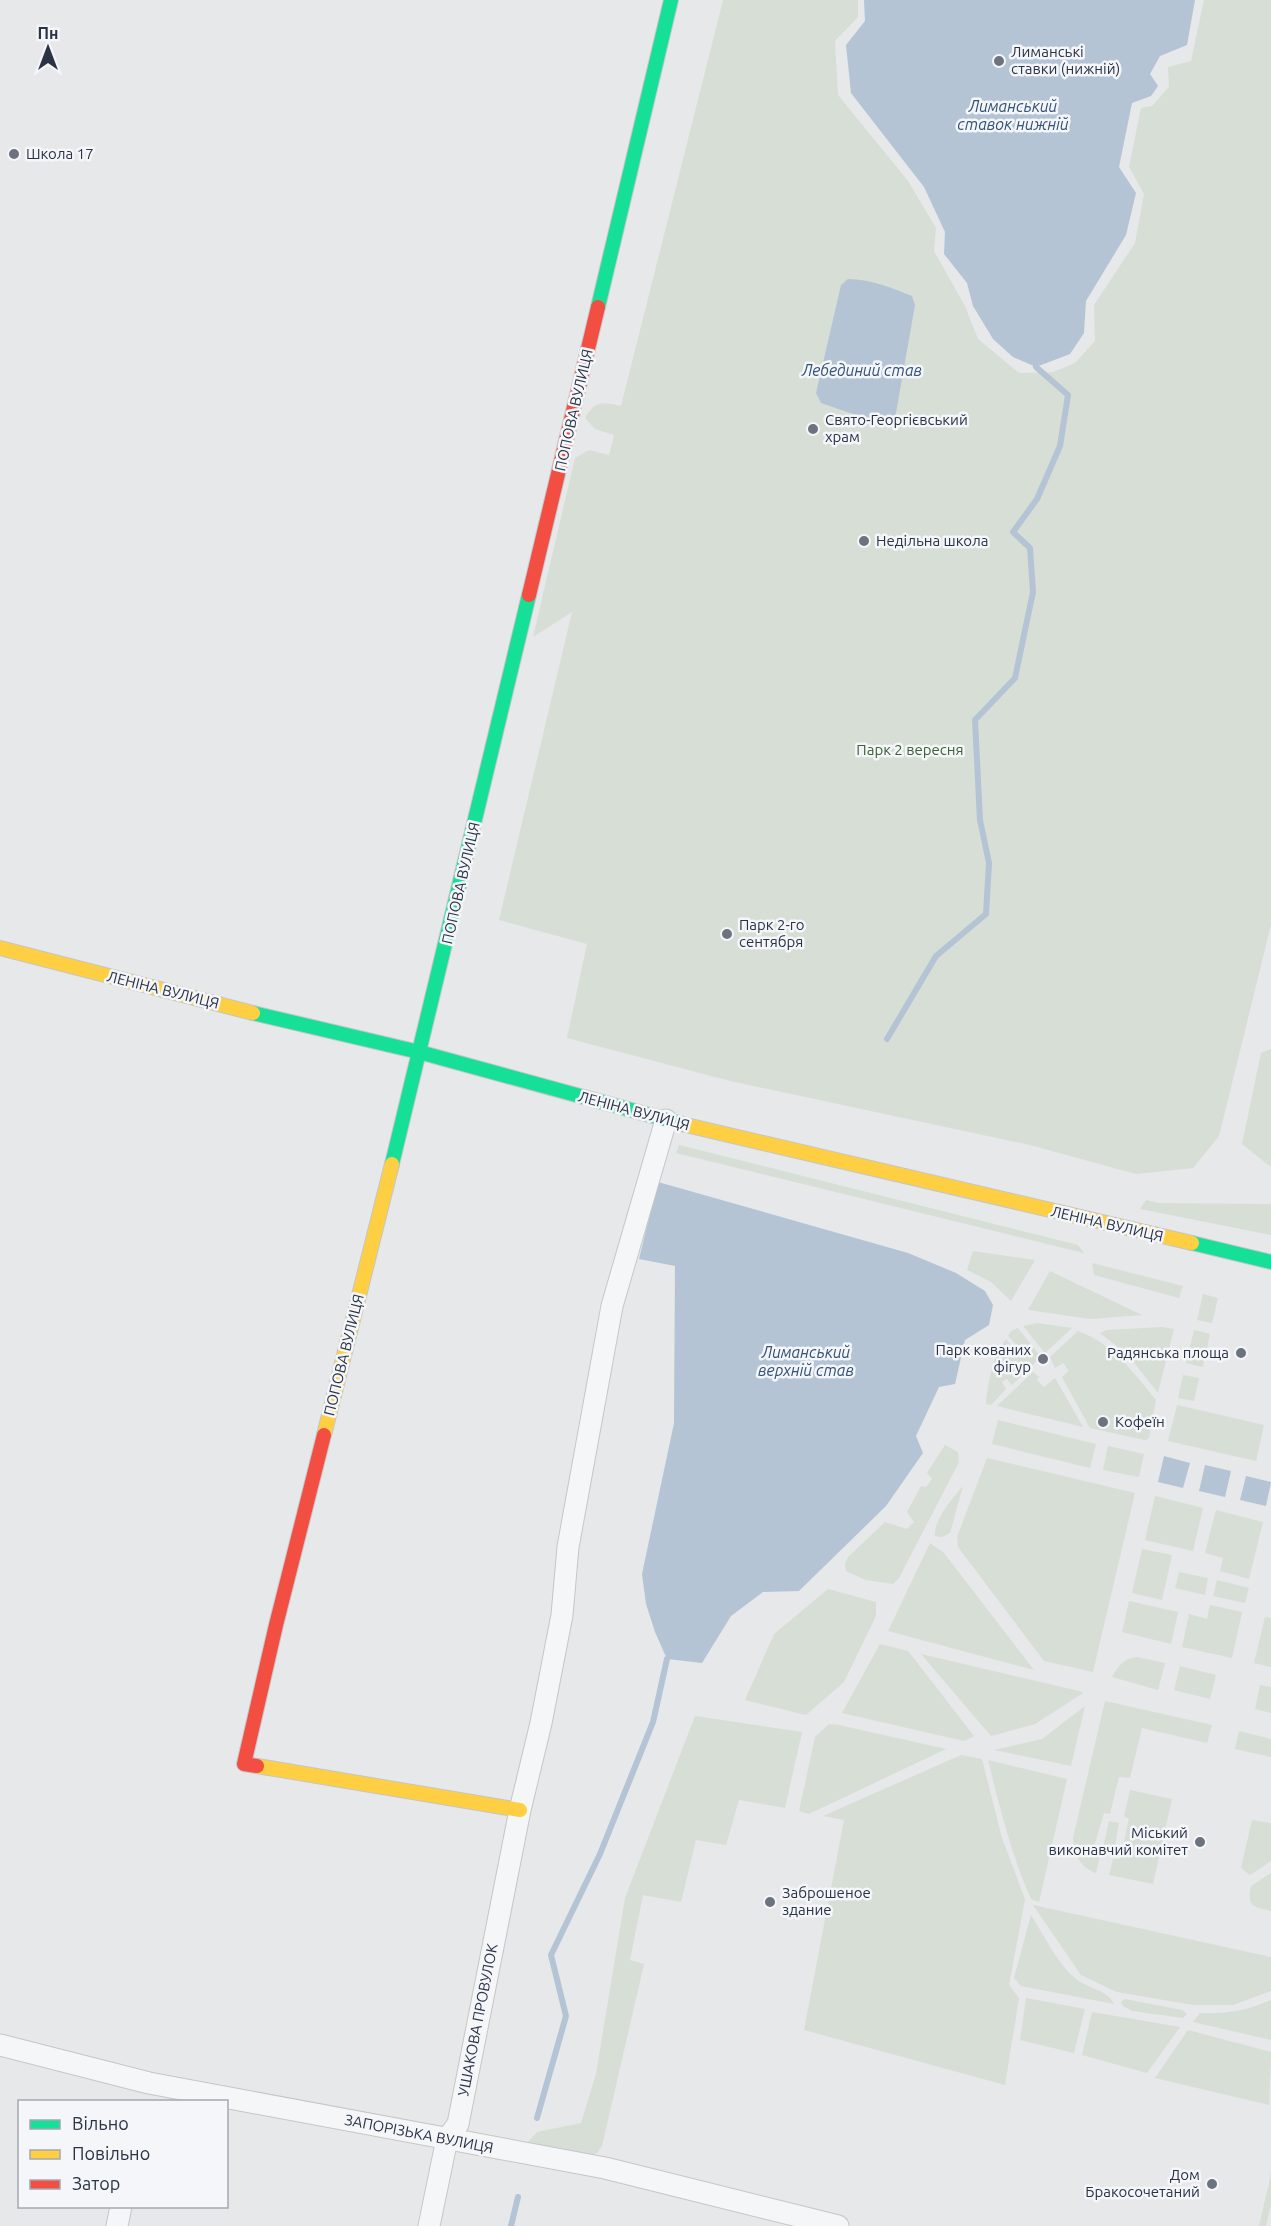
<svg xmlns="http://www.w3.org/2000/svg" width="1271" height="2226" font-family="Ubuntu,sans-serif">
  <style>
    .green { fill: #d6ded6 }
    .water { fill: #b4c4d5 }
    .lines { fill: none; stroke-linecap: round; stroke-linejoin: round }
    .stream { stroke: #b4c4d5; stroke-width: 6 }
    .street-casing { stroke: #c4c6c8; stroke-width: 23 }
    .fast-casing { stroke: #c4c6c8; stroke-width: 16 }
    .slow-casing { stroke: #c4c6c8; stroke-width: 16 }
    .jam-casing { stroke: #c4c6c8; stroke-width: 16 }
    .street { stroke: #f5f6f7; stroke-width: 21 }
    .fast { stroke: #16e098; stroke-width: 14 }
    .slow { stroke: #ffcf43; stroke-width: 14 }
    .jam { stroke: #f24e42; stroke-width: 14 }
    .poi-dot { fill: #6c737f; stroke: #f4f6f9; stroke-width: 2 }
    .labels { text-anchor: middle; stroke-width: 5; stroke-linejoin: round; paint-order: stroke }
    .poi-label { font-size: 15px; fill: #2b3445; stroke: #f4f6f9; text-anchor: start }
    .street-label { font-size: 15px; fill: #2b3445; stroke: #f4f6f9 }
    .park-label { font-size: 15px; fill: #3f6138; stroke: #f4f6f9 }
    .water-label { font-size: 16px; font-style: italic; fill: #34527a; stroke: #f4f6f9 }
  </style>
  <rect width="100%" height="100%" fill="#e6e8ea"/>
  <g class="green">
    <path d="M723 0H858V17L835 41 838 95 908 181 936 228 934 251 965 306 978 339 1019 373 1053 372 1075 363 1095 341 1094 305 1135 243 1144 194 1129 167 1141 108 1152 106 1169 87 1168 67 1191 61 1204 0H1271V925L1219 1136 1193 1168 1136 1174 1030 1145 730 1081 567 1038 587 944 499 920 572 612 533 637 575 458 589 450 609 455 614 435 595 429 585 418C596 400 602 402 621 406Z"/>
    <polygon points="1271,1049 1271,1167 1242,1144 1261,1053"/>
    <polygon points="679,1145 1078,1245 1084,1253 676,1153"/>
    <polygon points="1146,1200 1159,1203 1271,1204 1271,1235 1140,1209"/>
    <polygon points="973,1251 1035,1260 1011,1301 991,1282 967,1270"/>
    <polygon points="1092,1263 1183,1286 1179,1298 1094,1275"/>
    <polygon points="1050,1271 1142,1315 1090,1319 1028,1310"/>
    <polygon points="1203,1294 1218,1298 1212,1323 1197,1320"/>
    <polygon points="1037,1323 1072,1328 1045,1353 1023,1326"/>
    <polygon points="1162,1327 1174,1329 1158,1393 1128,1355 1100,1333 1107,1330"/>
    <path d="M1018 1328 1041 1357 1012 1385 1007 1379 1002 1382 1006 1389 991 1405 986 1404C988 1381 992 1358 1006 1339L1021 1357 1027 1353 1023 1347 1020 1349 1008 1336 1011 1331Z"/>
    <polygon points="1194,1330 1210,1334 1203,1367 1186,1363"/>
    <path d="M1078 1331C1112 1343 1134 1373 1156 1400L1149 1438 1145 1440 1090 1428 1062 1377 1069 1371 1063 1363 1055 1368 1050 1357Z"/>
    <polygon points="1033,1372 1039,1377 1037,1380 1044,1387 1055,1378 1083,1427 997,1406"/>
    <polygon points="1183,1375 1199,1378 1194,1401 1178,1398"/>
    <polygon points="1177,1405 1264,1425 1256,1461 1168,1441"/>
    <polygon points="998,1420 1096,1444 1090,1468 992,1444"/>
    <polygon points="945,1445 958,1452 959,1462 899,1578 893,1584 866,1580 846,1571 845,1564 848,1557 885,1522 907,1529 914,1522 907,1512 921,1486 926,1487 932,1479 927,1473"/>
    <polygon points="1108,1446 1144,1454 1139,1477 1103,1470"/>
    <polygon points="987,1458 1135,1493 1093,1672 1044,1661 958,1547 957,1537"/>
    <path d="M963 1486 950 1533 942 1537 935 1536C934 1519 952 1499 963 1486Z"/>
    <polygon points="1155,1496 1203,1508 1193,1551 1145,1540"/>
    <polygon points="1216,1510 1263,1522 1249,1579 1220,1571 1223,1558 1205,1553"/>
    <polygon points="930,1543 944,1553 1034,1670 888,1631"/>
    <polygon points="1142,1549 1172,1555 1162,1600 1132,1593"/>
    <polygon points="1179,1572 1208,1578 1205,1595 1175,1588"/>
    <polygon points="1217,1580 1249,1588 1245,1603 1213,1596"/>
    <polygon points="828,1589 876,1602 876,1616 844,1682 806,1715 745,1700 774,1634"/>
    <polygon points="1129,1601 1178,1612 1171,1644 1122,1632"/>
    <polygon points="1210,1605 1242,1612 1232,1658 1182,1647 1189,1614 1207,1619"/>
    <polygon points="1265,1617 1271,1618 1271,1667 1254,1663"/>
    <polygon points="880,1644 908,1651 974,1736 964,1741 842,1713"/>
    <polygon points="921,1654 1083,1692 1083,1693 1035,1724 991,1736"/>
    <path d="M1137 1657 1165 1663 1158 1690 1112 1677C1119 1665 1123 1659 1137 1657Z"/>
    <polygon points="1180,1666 1216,1675 1210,1699 1174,1690"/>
    <polygon points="1260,1685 1271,1687 1271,1713 1255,1709"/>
    <path d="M1105 1701 1212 1725 1207 1743 1142 1728 1130 1778 1119 1777 1110 1814 1104 1813 1093 1850 1100 1855 1096 1873C1080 1867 1074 1855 1073 1838Z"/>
    <polygon points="1085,1706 1071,1766 994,1750 1042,1739"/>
    <polygon points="695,1716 802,1732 785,1808 739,1800 726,1845 696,1840 681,1902 643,1895 630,1960 644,1964 602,2146 597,2153 589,2155 527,2143 537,2132 581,2123 596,2074 625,1898"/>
    <polygon points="829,1724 839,1725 946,1749 809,1814 799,1811 815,1737"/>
    <polygon points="1239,1731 1271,1739 1271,1757 1235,1749"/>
    <polygon points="961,1755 982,1759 1002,1838 1025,1899 1009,1985 1019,1998 1005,2085 804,2030 844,1820 823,1816"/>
    <path d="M988 1760 1067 1779 1039 1902 1031 1899C1011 1854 1000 1808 988 1760Z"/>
    <polygon points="1130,1790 1172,1799 1153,1884 1109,1875 1113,1859 1120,1859 1129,1819 1124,1816"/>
    <polygon points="1252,1820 1271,1823 1271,1861 1250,1875 1241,1868"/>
    <polygon points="1109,1821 1119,1823 1114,1850 1103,1848"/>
    <path d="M1271 1873V1911C1253 1907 1247 1906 1251 1886Z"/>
    <polygon points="1033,1905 1271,1957 1271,1991 1233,2005 1193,2005 1117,1992 1081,1975"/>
    <path d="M1031 1915C1044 1935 1056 1962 1075 1978 1087 1989 1107 1989 1114 2004L1021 1986 1014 1978Z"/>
    <polygon points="1026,1998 1085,2009 1074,2053 1020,2040"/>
    <polygon points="1125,1999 1182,2010 1187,2014 1183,2018 1132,2011 1123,2006 1121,2002"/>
    <path d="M1271 2000V2040L1193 2022 1200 2013C1228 2014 1245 2011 1271 2000Z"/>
    <polygon points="1092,2012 1180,2027 1147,2073 1082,2055"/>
    <polygon points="1188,2030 1271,2052 1269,2105 1155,2078"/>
    <polygon points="1271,2174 1271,2204 1266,2226 1259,2226"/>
  </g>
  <g class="water">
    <polygon points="864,0 1195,0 1187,45 1160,56 1150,74 1158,86 1151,96 1132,103 1119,167 1136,193 1126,235 1086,301 1084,333 1070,354 1036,367 1013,357 993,339 973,306 967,283 944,254 945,232 924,187 851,93 846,45 865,21"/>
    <path d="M848 279C870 279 892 288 912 296L915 305 896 413 891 423 876 422 821 403 816 393 841 285Z"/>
    <polygon points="658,1182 908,1253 956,1273 985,1291 993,1305 989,1325 965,1340 955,1384 939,1387 916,1436 923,1453 886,1506 799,1591 763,1592 731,1616 702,1663 667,1659 655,1632 646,1604 642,1574 674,1423 675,1266 639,1259"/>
    <polygon points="1164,1456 1190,1463 1183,1488 1158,1482"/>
    <polygon points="1205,1465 1231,1471 1225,1497 1199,1491"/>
    <polygon points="1246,1476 1271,1482 1266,1506 1240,1500"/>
  </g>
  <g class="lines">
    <g class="stream">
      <polyline points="887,1039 936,956 986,914 989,863 980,820 975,720 1015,678 1033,592 1030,548 1013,532 1037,499 1060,446 1068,395 1036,367"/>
      <polyline points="537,2118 566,2016 551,1955 600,1854 653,1722 667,1659"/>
      <polyline points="511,2226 518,2197"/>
    </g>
    <g class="street-casing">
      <g id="street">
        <polyline points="0,2045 149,2083 605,2168 838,2226"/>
        <polyline points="117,2226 121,2206"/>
        <polyline points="429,2226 447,2139 458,2124 520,1810 541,1723 562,1615 568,1547 612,1306 666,1120"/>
      </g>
    </g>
    <g class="fast-casing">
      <g id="fast">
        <polyline points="598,307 671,0"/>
        <polyline points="253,1013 419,1052 686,1125"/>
        <polyline points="392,1164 529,595"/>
        <polyline points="1192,1243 1271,1262"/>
      </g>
    </g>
    <g class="slow-casing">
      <g id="slow">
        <polyline points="0,948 253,1013"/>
        <polyline points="686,1125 1192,1243"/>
        <polyline points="324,1435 392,1164"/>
        <polyline points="257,1766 520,1810"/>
      </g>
    </g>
    <g class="jam-casing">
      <g id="jam">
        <polyline points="529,595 598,307"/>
        <polyline points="257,1766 244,1764 276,1625 324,1435"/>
      </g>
    </g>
    <use href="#street" class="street"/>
    <use href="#fast" class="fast"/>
    <use href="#slow" class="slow"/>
    <use href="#jam" class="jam"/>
  </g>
  <g class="poi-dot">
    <circle cx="999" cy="61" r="6"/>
    <circle cx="14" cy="154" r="6"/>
    <circle cx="813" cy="429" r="6"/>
    <circle cx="864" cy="541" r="6"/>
    <circle cx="727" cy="934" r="6"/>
    <circle cx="1241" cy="1353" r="6"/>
    <circle cx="1043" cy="1359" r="6"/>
    <circle cx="1103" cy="1422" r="6"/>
    <circle cx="1200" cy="1842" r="6"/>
    <circle cx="770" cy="1902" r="6"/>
    <circle cx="1212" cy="2184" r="6"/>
  </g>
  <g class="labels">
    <g class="poi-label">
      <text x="1011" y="57">Лиманські<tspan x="1011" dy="17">ставки (нижній)</tspan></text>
      <text x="26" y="159">Школа 17</text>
      <text x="825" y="425">Свято-Георгієвський<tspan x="825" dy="17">храм</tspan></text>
      <text x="876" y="546">Недільна школа</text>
      <text x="739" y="930">Парк 2-го<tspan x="739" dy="17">сентября</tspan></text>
      <text x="1031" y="1355" text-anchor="end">Парк кованих<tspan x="1031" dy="17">фігур</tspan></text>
      <text x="1229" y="1358" text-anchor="end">Радянська площа</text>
      <text x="1115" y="1427">Кофеїн</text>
      <text x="1188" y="1838" text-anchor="end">Міський<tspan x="1188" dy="17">виконавчий комітет</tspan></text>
      <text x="782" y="1898">Заброшеное<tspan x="782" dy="17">здание</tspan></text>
      <text x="1200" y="2180" text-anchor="end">Дом<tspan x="1200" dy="17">Бракосочетаний</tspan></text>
    </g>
    <g class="street-label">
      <text transform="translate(574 410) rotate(-77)" y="5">ПОПОВА ВУЛИЦЯ</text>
      <text transform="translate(461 883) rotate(-77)" y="5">ПОПОВА ВУЛИЦЯ</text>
      <text transform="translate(163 990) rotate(14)" y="5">ЛЕНІНА ВУЛИЦЯ</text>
      <text transform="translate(634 1111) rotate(15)" y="5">ЛЕНІНА ВУЛИЦЯ</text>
      <text transform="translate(1107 1224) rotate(13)" y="5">ЛЕНІНА ВУЛИЦЯ</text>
      <text transform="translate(344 1355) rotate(-76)" y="5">ПОПОВА ВУЛИЦЯ</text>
      <text transform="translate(478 2020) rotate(-79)" y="5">УШАКОВА ПРОВУЛОК</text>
      <text transform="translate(419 2134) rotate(11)" y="5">ЗАПОРІЗЬКА ВУЛИЦЯ</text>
    </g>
    <g class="park-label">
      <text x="910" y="755">Парк 2 вересня</text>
    </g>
    <g class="water-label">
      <text x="1013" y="112">Лиманський<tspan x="1013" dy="18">ставок нижній</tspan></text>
      <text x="862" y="376">Лебединий став</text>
      <text x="806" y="1358">Лиманський<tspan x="806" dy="18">верхній став</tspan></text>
    </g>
  </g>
  <rect x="18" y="2100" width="210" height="108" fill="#f4f6f9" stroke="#a4a8b1" stroke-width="1.5"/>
  <rect x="30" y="2120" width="30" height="9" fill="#16e098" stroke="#a4a8b1" stroke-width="1.5"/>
  <text x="72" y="2130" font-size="18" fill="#2b3445">Вільно</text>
  <rect x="30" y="2150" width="30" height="9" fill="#ffcf43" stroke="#a4a8b1" stroke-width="1.5"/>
  <text x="72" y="2160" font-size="18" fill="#2b3445">Повільно</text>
  <rect x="30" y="2180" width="30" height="9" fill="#f24e42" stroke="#a4a8b1" stroke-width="1.5"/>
  <text x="72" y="2190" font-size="18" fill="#2b3445">Затор</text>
  <g transform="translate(48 48)" stroke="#f4f6f9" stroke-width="4.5" paint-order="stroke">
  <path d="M0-4.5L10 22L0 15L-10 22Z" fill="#2b3445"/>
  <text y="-9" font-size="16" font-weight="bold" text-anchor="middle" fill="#2b3445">Пн</text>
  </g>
</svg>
